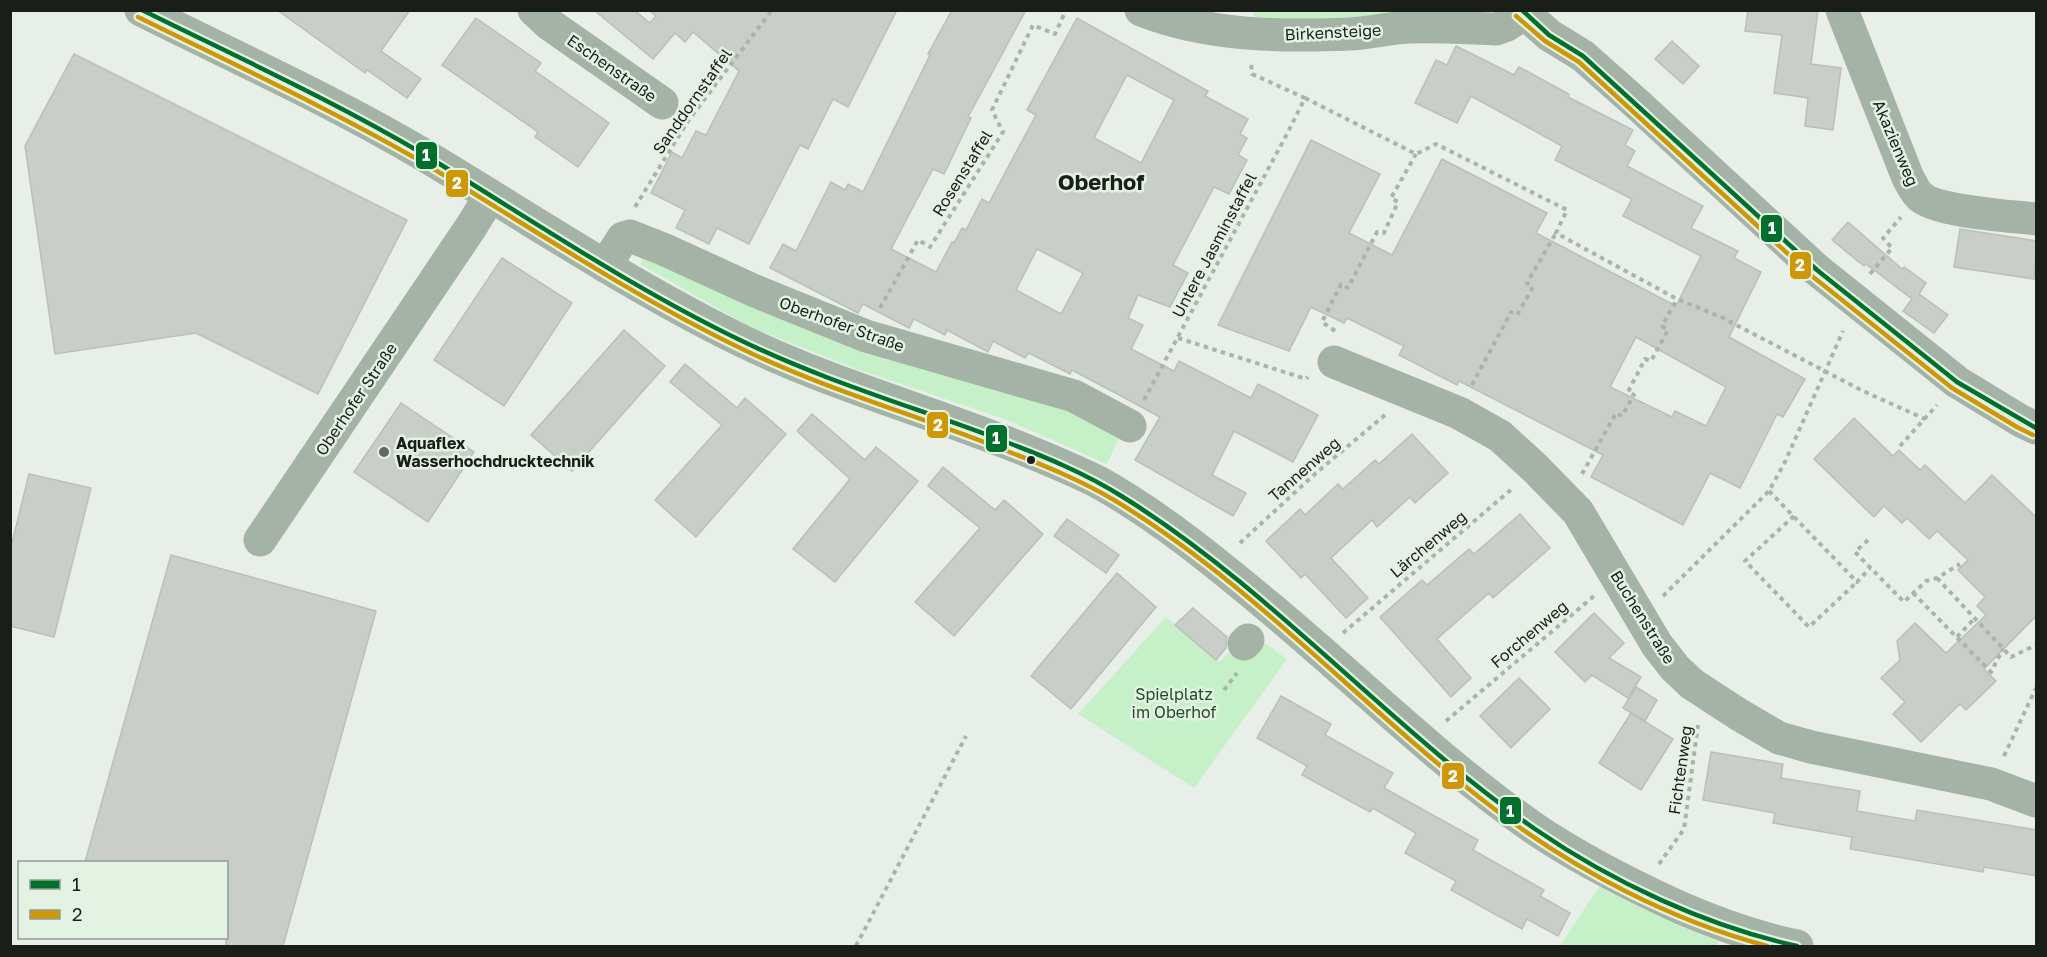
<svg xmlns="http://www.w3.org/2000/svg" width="2047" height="957" font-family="'Golos Text',sans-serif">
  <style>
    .green { fill: #c6f1c8 }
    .building { fill: #c9cec9; stroke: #b9bfb9; stroke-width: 1.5; fill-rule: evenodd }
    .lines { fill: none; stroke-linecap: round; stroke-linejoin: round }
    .path { stroke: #aab4ab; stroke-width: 4; stroke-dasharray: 4.5 4.5; stroke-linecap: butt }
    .minor { stroke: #a5b2a6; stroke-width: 33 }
    .bus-1-casing { stroke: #e4f2e4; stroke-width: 9 }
    .bus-2-casing { stroke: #e4f2e4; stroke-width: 9 }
    .bus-1 { stroke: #00702c; stroke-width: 4.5 }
    .bus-2 { stroke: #cd9705; stroke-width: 4.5 }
    .poi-dot { fill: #616761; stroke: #e4f2e4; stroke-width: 2 }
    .bus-dot { fill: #191e19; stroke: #e4f2e4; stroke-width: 2 }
    .labels { text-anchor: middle; stroke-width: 5; stroke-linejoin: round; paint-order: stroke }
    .street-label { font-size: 16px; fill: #191e19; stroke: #e4f2e4 }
    .poi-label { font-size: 16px; font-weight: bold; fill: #191e19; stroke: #e4f2e4; text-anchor: start }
    .park-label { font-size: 16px; fill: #1b4d21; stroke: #e4f2e4 }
    .district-label { font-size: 22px; font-weight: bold; fill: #191e19; stroke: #e4f2e4 }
    .line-badge { stroke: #e4f2e4; stroke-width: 2 }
    .badge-label { font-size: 16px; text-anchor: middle; font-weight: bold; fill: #fff }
  </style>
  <rect width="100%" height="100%" fill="#e8eee8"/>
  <g class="green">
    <polygon points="1254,10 1479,11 1397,13 1289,26 1253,21"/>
    <polygon points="645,256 1123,429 1107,464 1007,420 854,368 750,327 640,264"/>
    <polygon points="1166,617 1219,662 1250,633 1287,659 1194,788 1078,714"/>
    <polygon points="1599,887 1660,917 1719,942 1716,946 1560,946"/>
  </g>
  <g class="building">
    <polygon points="277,10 410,10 381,51 421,79 407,98 367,70 365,73"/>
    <polygon points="594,10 634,10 650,23 656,16 649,10 897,10 848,107 833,99 808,149 800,145 749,244 717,228 709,244 676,228 685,210 651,193 672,152 682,158 696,131 706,135 739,71 693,32 685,42 675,33 653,59"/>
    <path d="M952 10H1026L968 117 971 118 944 174 933 169 891 249 936 272 952 242 954 243 962 228 966 230 982 199 989 203 1036 115 1027 110 1077 18 1208 91 1205 96 1248 119 1240 134 1247 138 1238 155 1247 160 1229 194 1214 187 1173 265 1188 273 1170 307 1138 295 1128 318 1143 325 1131 349 1174 371 1179 361 1251 398 1258 384 1318 415 1293 462 1234 431 1212 475 1246 493 1233 516 1135 460 1160 417 1123 397 1072 370 1070 374 1029 353 1025 358 993 341 988 352 947 330 945 335 914 319 909 328 863 304 858 313 770 268 783 244 796 251 831 182 845 190 848 184 863 192 930 55 928 54ZM1127 75 1174 100 1141 163 1094 138ZM1037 249 1083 273 1061 314 1016 290Z"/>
    <polygon points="1748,10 1818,10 1811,64 1841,68 1833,130 1805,126 1808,98 1774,93 1782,35 1745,31"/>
    <polygon points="476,18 541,63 535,71 609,123 578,167 535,137 538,132 442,65"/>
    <polygon points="1672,41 1699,66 1683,84 1655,59"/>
    <path d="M1456 46 1514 75 1519 67 1569 94 1568 97 1633 130 1625 145 1635 151 1627 166 1703 206 1691 228 1738 251 1734 258 1761 272 1729 337 1805 379 1783 417 1777 414 1740 488 1710 473 1683 525 1591 477 1603 455 1459 381 1457 385 1399 355 1404 346 1347 318 1344 323 1311 307 1289 351 1218 325 1311 140 1380 174 1349 233 1392 255 1442 159 1547 213 1536 233 1676 306 1701 256 1623 216 1632 199 1555 160 1562 146 1471 96 1457 123 1415 103 1436 60 1447 65ZM1636 337 1726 387 1706 426 1675 411 1672 417 1610 387Z"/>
    <polygon points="74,54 407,220 318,394 196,333 55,354 25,146"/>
    <polygon points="1848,222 1902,269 1904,267 1926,283 1919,294 1948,315 1934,333 1903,311 1912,299 1866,264 1864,266 1832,240"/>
    <polygon points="1960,229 2037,241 2034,279 1954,267"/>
    <polygon points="502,258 572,303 504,406 434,360"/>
    <polygon points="624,330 665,366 572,471 531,435"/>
    <polygon points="685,364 737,408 745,398 786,434 696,537 655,500 722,425 670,382"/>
    <polygon points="401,403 474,452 428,522 354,472"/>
    <polygon points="812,414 865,460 876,447 918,481 835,582 793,549 850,479 797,431"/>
    <polygon points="1854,418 1893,456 1899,450 1920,470 1925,465 1965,503 1992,475 2037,518 2037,615 1984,669 1996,681 1966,710 1960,704 1921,742 1893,714 1905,702 1881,678 1900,660 1897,641 1915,623 1946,653 1986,615 1977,606 1985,597 1958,570 1968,560 1937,531 1929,539 1907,518 1902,523 1884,506 1874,517 1814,459"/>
    <polygon points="1412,434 1448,473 1415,503 1410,497 1377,527 1372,520 1331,558 1368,598 1346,618 1305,574 1301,578 1266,541 1300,509 1305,515 1338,484 1343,489 1375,460 1379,464"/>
    <polygon points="943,467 995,510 1004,500 1043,534 954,636 915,602 980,528 928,486"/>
    <polygon points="29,474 91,488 54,637 10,626 10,551"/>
    <polygon points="1520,514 1550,548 1493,598 1489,593 1437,639 1471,678 1451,697 1380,617 1422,580 1427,585 1469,549 1474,554"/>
    <polygon points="1067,519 1119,555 1106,573 1054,536"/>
    <polygon points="171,555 376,611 283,946 226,946 226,862 85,862"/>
    <polygon points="1117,573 1156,607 1071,709 1031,676"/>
    <polygon points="1193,608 1227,637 1226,648 1216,660 1175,625"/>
    <polygon points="1594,613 1624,643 1609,658 1641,677 1628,698 1592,675 1585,682 1555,652"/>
    <polygon points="1519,678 1550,709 1511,748 1480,716"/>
    <polygon points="1636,687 1657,700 1645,721 1623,708"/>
    <polygon points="1281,696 1331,724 1325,735 1393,773 1384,788 1478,840 1473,850 1544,890 1540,896 1570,913 1558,936 1527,919 1522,929 1451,890 1456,881 1405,853 1416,833 1373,808 1370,812 1302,775 1307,766 1257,738"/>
    <polygon points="1631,713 1673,739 1641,790 1599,763"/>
    <polygon points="1711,752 1783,764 1781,778 1860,791 1857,811 1915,821 1917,810 2037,830 2037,876 1984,867 1983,872 1850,849 1852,837 1773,823 1775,813 1703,800"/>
  </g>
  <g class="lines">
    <g class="path">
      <polyline points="1305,98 1416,154 1436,144 1567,210 1556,233 1677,299 1721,317 1863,391 1925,419"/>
      <polyline points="635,207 688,121 772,10"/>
      <polyline points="1870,274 1892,248 1883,238 1901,217"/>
      <polyline points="880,308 918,240 930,247 1003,132 992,110 1033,25 1055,34 1066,10"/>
      <polyline points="1335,331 1322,322 1341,284 1348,288 1377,232 1384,233 1398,202 1391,198 1416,154"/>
      <polyline points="1178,338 1306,379 1308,377"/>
      <polyline points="1472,385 1511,312 1517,315 1533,287 1527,283 1556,233"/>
      <polyline points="1144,400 1287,134 1305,98 1252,74 1251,62"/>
      <polyline points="1900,446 1937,405"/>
      <polyline points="1582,474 1616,413 1622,416 1634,395 1628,392 1645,359 1651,361 1668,330 1662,326 1677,299"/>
      <polyline points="1769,491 1857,582 1870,568"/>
      <polyline points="1794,516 1745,561 1809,627 1857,582"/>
      <polyline points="1868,540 1855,552 1904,602 1926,581 1937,578 1960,564"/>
      <polyline points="1240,543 1316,473 1385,415"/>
      <polyline points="1937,578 2011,657 2036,645"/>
      <polyline points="1913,593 1991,672 2003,649"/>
      <polyline points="1663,596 1769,491 1785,462 1843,331"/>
      <polyline points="1343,633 1513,488"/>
      <polyline points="1957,637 1975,618"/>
      <polyline points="1224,690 1237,673"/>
      <polyline points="1446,721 1594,596"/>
      <polyline points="2004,756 2036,688"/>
      <polyline points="1659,864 1684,829 1698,725"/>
      <polyline points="856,946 966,736"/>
    </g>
    <g class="minor">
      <path d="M141 10C235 57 333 101 424 155 529 218 630 286 740 340 830 384 926 410 1018 447 1045 458 1072 469 1098 482 1159 516 1215 562 1269 607 1358 681 1440 763 1535 829 1578 858 1623 881 1670 903 1712 922 1753 937 1797 946"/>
      <polyline points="534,10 549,24 662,103"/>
      <path d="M1141 10C1206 36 1281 37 1350 34 1369 33 1389 28 1409 27 1438 26 1467 28 1496 29L1507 25 1524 14"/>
      <polyline points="1521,10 1549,35 1583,56 1636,103 1817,270 1957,382 2021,421 2036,428"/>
      <path d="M1842 10 1908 178C1912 184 1915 193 1921 197 1938 212 2012 216 2036 219"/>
      <polyline points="605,266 623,238 630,236 663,249 755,291 866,336 1074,396 1130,426"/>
      <polyline points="1334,362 1459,413 1500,436 1535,468 1578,512 1657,645 1675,668 1692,684 1738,714 1779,738 1811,747 1991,784 2036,801"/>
      <polyline points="260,540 471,227 490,196"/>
      <polyline points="1244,644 1248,640"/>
    </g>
    <g class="bus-1-casing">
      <g id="bus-1">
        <path d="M142 10C237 57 334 101 425 155 529 218 630 287 740 340 824 381 914 407 1001 440 1043 456 1085 473 1123 497 1273 590 1389 728 1535 829 1612 882 1706 926 1797 946"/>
        <polyline points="1522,10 1549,35 1583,56 1817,270 1957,382 2036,428"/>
      </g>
    </g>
    <g class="bus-2-casing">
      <g id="bus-2">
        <polyline points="1516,16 1545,41 1579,62 1812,276 1952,388 2017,427 2033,435"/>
        <path d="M138 17C231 63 326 107 417 159 523 222 625 292 736 346 821 388 913 414 1002 449 1040 464 1079 479 1114 500 1255 585 1366 712 1497 811 1577 871 1670 920 1767 946"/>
      </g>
    </g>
    <use href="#bus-1" class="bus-1"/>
    <use href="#bus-2" class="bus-2"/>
  </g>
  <circle class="poi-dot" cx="384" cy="452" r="6"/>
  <circle class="bus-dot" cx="1031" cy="460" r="5"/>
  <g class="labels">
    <g class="street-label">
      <text transform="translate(1333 32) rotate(-3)" y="6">Birkensteige</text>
      <text transform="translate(612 68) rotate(35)" y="6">Eschenstraße</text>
      <text transform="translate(692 101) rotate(-55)" y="6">Sanddornstaffel</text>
      <text transform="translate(1896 143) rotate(67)" y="6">Akazienweg</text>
      <text transform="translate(962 173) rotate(-58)" y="6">Rosenstaffel</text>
      <text transform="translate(1214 245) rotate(-62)" y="6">Untere Jasminstaffel</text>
      <text transform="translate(842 324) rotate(20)" y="6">Oberhofer Straße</text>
      <text transform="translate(356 399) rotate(-56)" y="6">Oberhofer Straße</text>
      <text transform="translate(1304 469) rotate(-41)" y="6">Tannenweg</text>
      <text transform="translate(1428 544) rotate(-40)" y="6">Lärchenweg</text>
      <text transform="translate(1643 617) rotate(58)" y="6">Buchenstraße</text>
      <text transform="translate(1529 634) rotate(-40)" y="6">Forchenweg</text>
      <text transform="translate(1680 770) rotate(-82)" y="6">Fichtenweg</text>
    </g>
    <g class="poi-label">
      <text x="396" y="449">Aquaflex<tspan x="396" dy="18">Wasserhochdrucktechnik</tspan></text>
    </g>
    <g class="park-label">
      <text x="1174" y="700">Spielplatz<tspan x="1174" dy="18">im Oberhof</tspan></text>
    </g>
    <g class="district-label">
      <text x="1101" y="190">Oberhof</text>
    </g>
  </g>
  <g class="line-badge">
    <rect x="415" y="141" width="23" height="29" rx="6" fill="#00702c"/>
    <rect x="445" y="169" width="24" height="29" rx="6" fill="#cd9705"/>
    <rect x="1760" y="214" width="23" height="29" rx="6" fill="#00702c"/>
    <rect x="1789" y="251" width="23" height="29" rx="6" fill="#cd9705"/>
    <rect x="926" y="411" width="23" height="28" rx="6" fill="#cd9705"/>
    <rect x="985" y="424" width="23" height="29" rx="6" fill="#00702c"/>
    <rect x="1441" y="762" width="24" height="28" rx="6" fill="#cd9705"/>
    <rect x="1499" y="796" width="23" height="29" rx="6" fill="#00702c"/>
  </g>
  <g class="badge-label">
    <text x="426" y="161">1</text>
    <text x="457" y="189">2</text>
    <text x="1772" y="234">1</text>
    <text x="1800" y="271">2</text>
    <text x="938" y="431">2</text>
    <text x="996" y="444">1</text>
    <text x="1453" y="782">2</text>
    <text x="1510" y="817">1</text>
  </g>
  <rect width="2047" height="957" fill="none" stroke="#191e19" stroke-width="24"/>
  <rect x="18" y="861" width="210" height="78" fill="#e4f2e4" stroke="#939d93" stroke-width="1.5"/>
  <rect x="30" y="880" width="30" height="9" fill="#00702c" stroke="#939d93" stroke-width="1.5"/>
  <text x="72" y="891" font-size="18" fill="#191e19">1</text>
  <rect x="30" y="910" width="30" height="9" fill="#cd9705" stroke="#939d93" stroke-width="1.5"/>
  <text x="72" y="921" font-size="18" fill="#191e19">2</text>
</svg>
